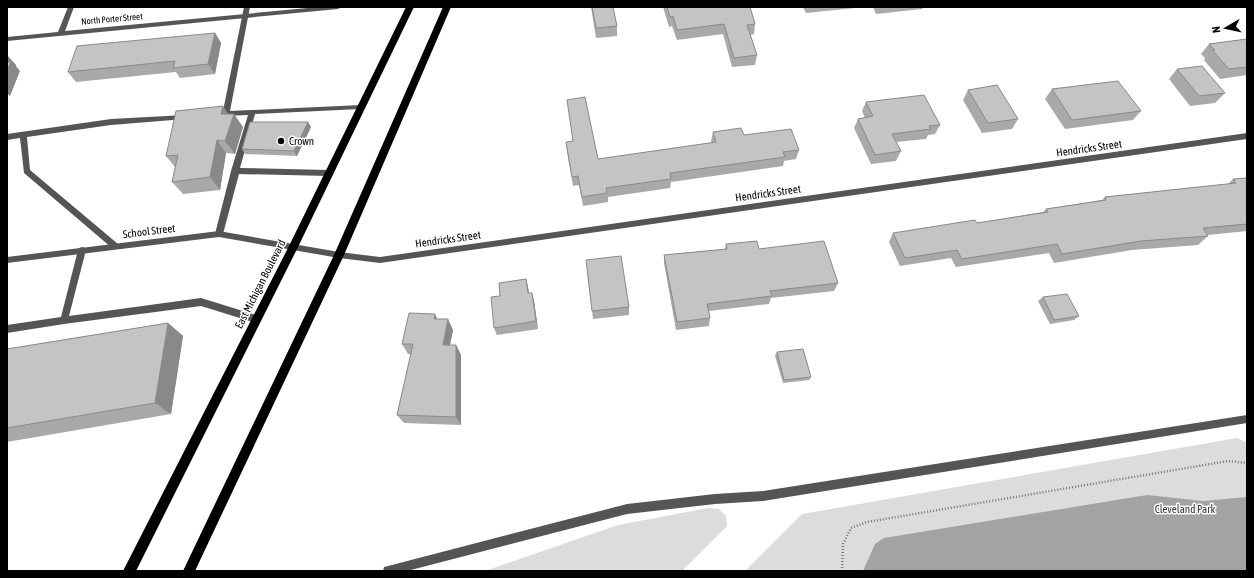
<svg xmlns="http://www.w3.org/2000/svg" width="1254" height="578" font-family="'Asap Condensed',sans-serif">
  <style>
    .green { fill: #dcdcdc }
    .water { fill: #a3a3a3 }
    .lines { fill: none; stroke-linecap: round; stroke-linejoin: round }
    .path { stroke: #777; stroke-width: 2.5; stroke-dasharray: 1 2; stroke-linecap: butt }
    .service { fill: #555; fill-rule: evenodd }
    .minor { fill: #555; fill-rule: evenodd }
    .primary { fill: #000; fill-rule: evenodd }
    .wall { fill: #a9a9a9 }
    .shaded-wall { fill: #898989 }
    .building { fill: #c4c4c4; stroke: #898989 }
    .poi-dot { fill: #000; stroke: #fff; stroke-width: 1.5 }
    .labels { text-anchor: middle; stroke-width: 3; stroke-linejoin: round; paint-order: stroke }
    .far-street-label { font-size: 9px; fill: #000; stroke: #fff }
    .poi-label { font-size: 11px; fill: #000; stroke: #fff; text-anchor: start }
    .street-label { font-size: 11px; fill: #000; stroke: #fff }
    .park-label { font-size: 11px; fill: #333; stroke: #fff }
  </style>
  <rect width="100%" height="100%" fill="#fff"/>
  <g class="green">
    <polygon points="1237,438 1247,443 1247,571 745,571 802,514"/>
    <polygon points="708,508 719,509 726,516 727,526 682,571 485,571 618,525"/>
  </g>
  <polygon class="water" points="1147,495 1203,501 1247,497 1247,571 863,571 875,544 884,538"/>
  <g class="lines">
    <polyline class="path" points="842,571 843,544 851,528 867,522 1228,461 1247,463"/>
    <g class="service">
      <polygon points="244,7 250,7 230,111 361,105 364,107 361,109 255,114 240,168 329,170 333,173 329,176 239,174 223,234 219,237 215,234 231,171 248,115 221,116 218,114 219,112 223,111"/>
      <polygon points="185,115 188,117 185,119 111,125 27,137 30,170 118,244 119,246 118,248 112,248 24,173 20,138 7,140 7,134 111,119"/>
      <polygon points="82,247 85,248 86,250 69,316 201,298 256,315 259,316 260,319 259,322 256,323 201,306 64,324 7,333 7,325 61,317 78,250 79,248"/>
    </g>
    <g class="minor">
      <polygon points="68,7 74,7 65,31 318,7 341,7 338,9 7,41 7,37 58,32"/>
      <polygon points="1247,133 1247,139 380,263 339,258 219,237 7,263 7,257 219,231 339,252 380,257"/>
      <polygon points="1247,415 1247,423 763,501 715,504 627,514 407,571 383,571 384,567 388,566 627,504 715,494 763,491"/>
    </g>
    <g class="primary">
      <polygon points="406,7 414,7 298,247 136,571 123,571 289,246"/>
      <polygon points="443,7 451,7 344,255 195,571 183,571 334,255"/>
    </g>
  </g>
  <g class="wall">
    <polygon points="591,7 613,7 617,26 617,36 596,38"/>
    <polygon points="663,7 750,7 755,24 754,34 750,35 757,55 755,65 732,67 723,34 677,40 672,26 669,27"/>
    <polygon points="803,7 865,7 806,13"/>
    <polygon points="873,7 923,7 922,9 876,14"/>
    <polygon points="215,33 221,43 215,74 180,78 176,72 76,82 68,72"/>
    <polygon points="1247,39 1247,75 1220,79 1204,60 1205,58 1201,54 1209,44"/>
    <polygon points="1177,69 1225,93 1215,103 1190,106 1169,79"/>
    <polygon points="1052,89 1141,111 1133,120 1065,129 1045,99"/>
    <polygon points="968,90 1018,119 1012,129 982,133 963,100"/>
    <polygon points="567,100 598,159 712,143 711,141 713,132 744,135 799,150 796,159 784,161 783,166 671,182 670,188 608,197 608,202 583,206 579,185 573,186 567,152 566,142 573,141"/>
    <polygon points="866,102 940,125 935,134 928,135 926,139 896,142 901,151 896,161 871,164 854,128 858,119 865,118 862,111"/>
    <polygon points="223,106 228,114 243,127 235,154 226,153 220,190 183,194 172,182 175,167 166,156"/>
    <polygon points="308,122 311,127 297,156 245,154 242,149"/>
    <polygon points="1247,178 1247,231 1208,235 1208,236 1198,245 1132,250 1054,263 1049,253 956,267 951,258 900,266 889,242 893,233 977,223 1043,212 1046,209 1102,200 1105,197 1228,184 1233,179"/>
    <polygon points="726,244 759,249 838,283 834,291 771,298 769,304 709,311 710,318 709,326 676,330 664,263 664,255 725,249"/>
    <polygon points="587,268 629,307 629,315 593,319"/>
    <polygon points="526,279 529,293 534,301 538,329 497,335 494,328 500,296"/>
    <polygon points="1043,297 1079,316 1074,320 1050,324 1038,301"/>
    <polygon points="437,319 453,330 450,345 456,345 461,355 461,425 404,423 397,415 411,354 408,354 402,344"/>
    <polygon points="168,323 183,336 171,414 7,442 7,349"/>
    <polygon points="777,352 811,377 809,380 783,383 775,356"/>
  </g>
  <g class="shaded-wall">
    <polygon points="215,33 221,43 215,74 208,64"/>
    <polygon points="7,55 16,65 16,66 20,71 10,96 7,93"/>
    <polygon points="223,106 232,120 234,114 243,127 235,154 225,141 221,114"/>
    <polygon points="308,122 311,127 297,156 294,151"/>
    <polygon points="217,140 226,153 220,190 210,177"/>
    <polygon points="526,279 528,287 530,301 528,293"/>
    <polygon points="532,293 534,301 538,329 536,321"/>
    <polygon points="435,314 440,325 434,319"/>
    <polygon points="448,319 453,330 448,355 443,345"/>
    <polygon points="168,323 183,336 171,414 155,403"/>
    <polygon points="456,345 461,355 461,425 456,417"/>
  </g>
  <g class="building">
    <polygon points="592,7 613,7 617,26 596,28"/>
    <polygon points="667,7 750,7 755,24 747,25 757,55 734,58 724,24 677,30 673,16 670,17"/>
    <polygon points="215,33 208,64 173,68 175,61 68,72 77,46"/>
    <polygon points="1247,39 1247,67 1229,69 1212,50 1215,50 1209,44"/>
    <polygon points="7,62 11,62 7,71"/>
    <polygon points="1202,66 1225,93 1199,96 1177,69"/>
    <polygon points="1118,81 1141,111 1072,120 1052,89"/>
    <polygon points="997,85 1018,119 988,123 968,90"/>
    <polygon points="924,95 940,125 929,126 931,129 892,134 901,151 875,155 858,119 873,116 866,102"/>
    <polygon points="585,97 598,159 716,142 713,132 741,128 744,135 791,129 799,150 783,152 785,157 670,173 671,179 606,188 607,193 582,197 578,176 572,177 566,142 573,141 567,100"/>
    <polygon points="223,106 221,114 234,114 225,141 217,140 210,177 172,182 178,155 166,156 176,111"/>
    <polygon points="250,122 308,122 294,151 242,149"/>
    <polygon points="1247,178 1247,224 1203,228 1208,236 1141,241 1062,254 1057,244 962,259 957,250 905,258 893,233 975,220 977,223 1048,212 1046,209 1106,200 1105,197 1236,183 1233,179"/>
    <polygon points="757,241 759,249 824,241 838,283 770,291 772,296 707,304 710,318 677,322 664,255 727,249 726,244"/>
    <polygon points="621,256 629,307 592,311 586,260"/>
    <polygon points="526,279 528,293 532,293 536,321 494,328 491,297 500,296 499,283"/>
    <polygon points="1067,294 1079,316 1054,320 1043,297"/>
    <polygon points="409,313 435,314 434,319 448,319 443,345 456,345 456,417 397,415 413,344 402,344"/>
    <polygon points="168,323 155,403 7,428 7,349"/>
    <polygon points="803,349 811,377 784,380 777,352"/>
  </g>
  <circle class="poi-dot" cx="281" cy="141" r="4"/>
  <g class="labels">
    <g class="far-street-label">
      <text transform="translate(112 19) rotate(-5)" y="3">North Porter Street</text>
    </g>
    <g class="poi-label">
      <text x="289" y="145">Crown</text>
    </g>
    <g class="street-label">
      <text transform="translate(1089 148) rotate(-8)" y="4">Hendricks Street</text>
      <text transform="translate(768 193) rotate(-8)" y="4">Hendricks Street</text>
      <text transform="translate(149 231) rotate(-7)" y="4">School Street</text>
      <text transform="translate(448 239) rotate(-8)" y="4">Hendricks Street</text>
      <text transform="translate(260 284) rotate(-63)" y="4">East Michigan Boulevard</text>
    </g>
    <g class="park-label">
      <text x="1185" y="513">Cleveland Park</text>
    </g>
  </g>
  <rect width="1254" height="578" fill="none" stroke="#000000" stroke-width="16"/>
  <g transform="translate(1226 28) rotate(261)" stroke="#ffffff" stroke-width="3" paint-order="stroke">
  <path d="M0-3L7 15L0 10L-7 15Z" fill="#000000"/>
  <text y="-6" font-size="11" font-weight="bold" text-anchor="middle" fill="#000000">N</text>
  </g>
</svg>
